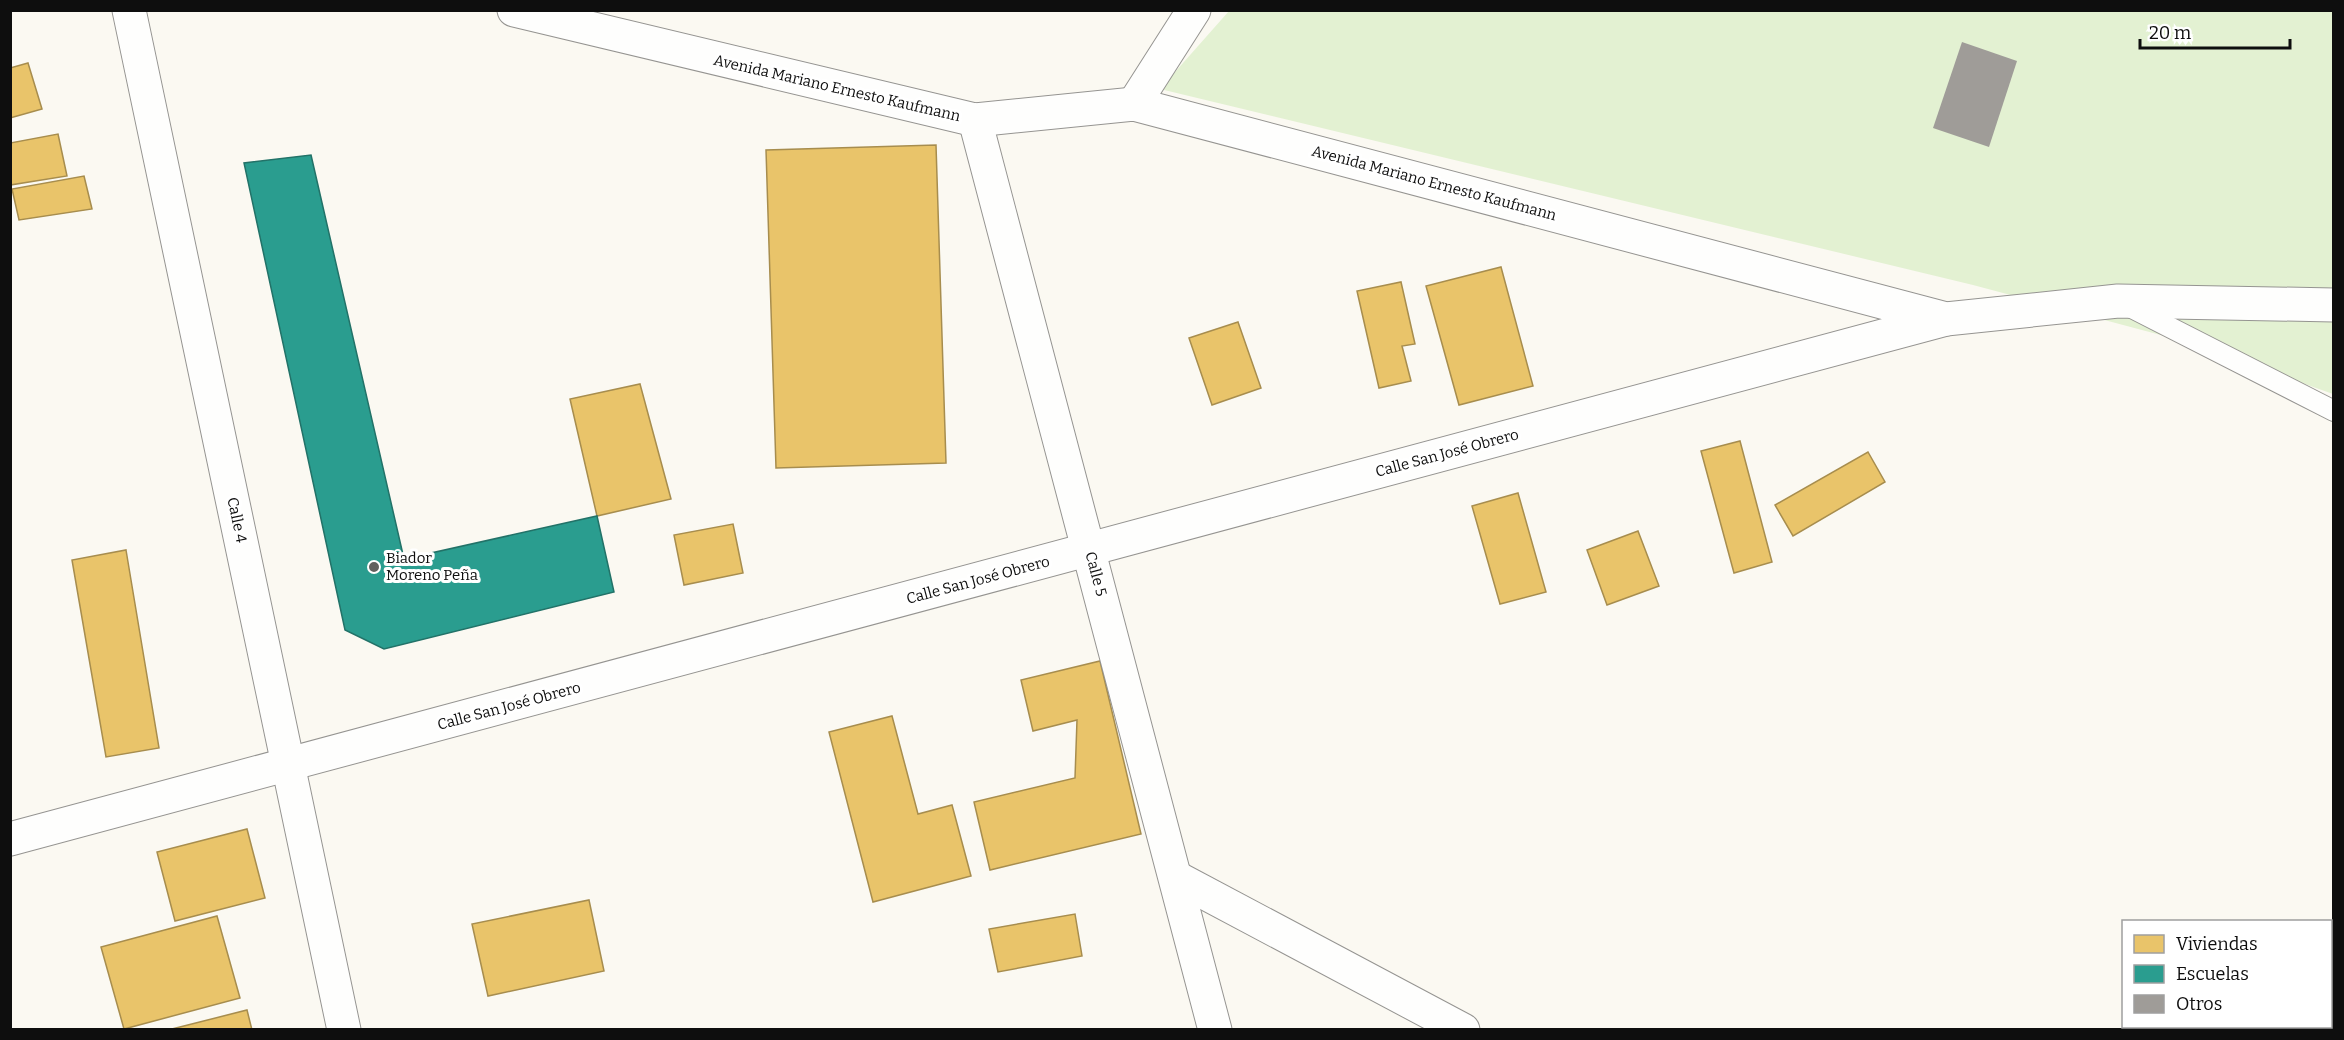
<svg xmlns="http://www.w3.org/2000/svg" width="2344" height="1040" font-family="Bitter,serif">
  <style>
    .green { fill: #e3f1d2 }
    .homes { fill: #e9c46a; stroke: #a78d4e; stroke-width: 1.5 }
    .schools { fill: #2a9d8f; stroke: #227268; stroke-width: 1.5 }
    .building { fill: #9f9c98 }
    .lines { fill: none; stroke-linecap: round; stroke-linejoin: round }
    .service-casing { stroke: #959491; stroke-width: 22 }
    .minor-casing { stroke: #959491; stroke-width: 35 }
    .service { stroke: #fefefd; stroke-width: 20 }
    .minor { stroke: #fefefd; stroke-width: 33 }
    .poi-dot { fill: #61605e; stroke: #fff; stroke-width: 2 }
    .labels { text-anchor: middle; stroke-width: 6; stroke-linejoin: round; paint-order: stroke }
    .street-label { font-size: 15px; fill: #0e0e0e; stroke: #fff }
    .poi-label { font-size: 15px; fill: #0e0e0e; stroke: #fff; text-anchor: start }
  </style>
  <rect width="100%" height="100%" fill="#fbf9f2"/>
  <polygon class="green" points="1229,11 2333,11 2333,394 2187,342 1973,285 1160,89"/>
  <g class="homes">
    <polygon points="28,63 42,109 10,118 10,68"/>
    <polygon points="58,134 67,176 10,185 10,143"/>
    <polygon points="936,145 946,463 776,468 766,150"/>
    <polygon points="84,176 92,209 19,220 12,189"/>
    <polygon points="1501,267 1533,386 1459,405 1426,286"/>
    <polygon points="1401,282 1415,344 1402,346 1411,381 1379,388 1357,291"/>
    <polygon points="1238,322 1261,388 1212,405 1189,338"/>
    <polygon points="640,384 671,499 597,516 570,399"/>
    <polygon points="1740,441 1772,562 1734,573 1701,451"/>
    <polygon points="1868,452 1885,482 1793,536 1775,505"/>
    <polygon points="1518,493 1546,592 1500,604 1472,506"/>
    <polygon points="733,524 743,573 684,585 674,535"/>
    <polygon points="1638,531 1659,586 1607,605 1587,550"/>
    <polygon points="126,550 159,748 106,757 72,560"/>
    <polygon points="1100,661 1141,834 990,870 974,802 1075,778 1077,720 1033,731 1021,680"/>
    <polygon points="892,716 918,814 952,805 971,876 873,902 829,732"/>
    <polygon points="247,829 265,898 175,921 157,852"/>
    <polygon points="589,900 604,971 488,996 472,924"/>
    <polygon points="1075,914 1082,956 998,972 989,929"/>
    <polygon points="217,916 240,998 124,1029 101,947"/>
    <polygon points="247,1010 252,1030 168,1030"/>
  </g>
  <polygon class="schools" points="311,155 404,559 597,516 614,592 384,649 345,630 244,163"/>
  <polygon class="building" points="1962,42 2017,61 1989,147 1933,128"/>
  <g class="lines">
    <g class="service-casing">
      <polyline id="service" points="2130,307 2334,411"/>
    </g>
    <g class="minor-casing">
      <g id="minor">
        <polyline points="129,10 344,1030"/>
        <polyline points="514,10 975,120 1134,104 1946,319 2118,301 2334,305"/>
        <polyline points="1134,104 1194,10"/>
        <polyline points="975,120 1215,1030"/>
        <polyline points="10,839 1946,319"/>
        <polyline points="1177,878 1463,1030"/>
      </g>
    </g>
    <use href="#service" class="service"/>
    <use href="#minor" class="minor"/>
  </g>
  <circle class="poi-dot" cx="374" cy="567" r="6"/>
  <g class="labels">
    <g class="street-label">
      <text transform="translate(837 88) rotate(13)" y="5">Avenida Mariano Ernesto Kaufmann</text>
      <text transform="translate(1434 183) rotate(15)" y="5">Avenida Mariano Ernesto Kaufmann</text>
      <text transform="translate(1447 453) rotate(-15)" y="5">Calle San José Obrero</text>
      <text transform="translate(237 520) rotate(78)" y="5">Calle 4</text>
      <text transform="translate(1096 574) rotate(75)" y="5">Calle 5</text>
      <text transform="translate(978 580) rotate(-15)" y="5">Calle San José Obrero</text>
      <text transform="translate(509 706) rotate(-15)" y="5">Calle San José Obrero</text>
    </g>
    <g class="poi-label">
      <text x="386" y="563">Biador<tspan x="386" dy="17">Moreno Peña</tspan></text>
    </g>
  </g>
  <rect width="2344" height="1040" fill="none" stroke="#0e0e0e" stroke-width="24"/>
  <rect x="2122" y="920" width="210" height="108" fill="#ffffff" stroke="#9f9f9f" stroke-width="1.5"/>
  <rect x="2134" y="935" width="30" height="18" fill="#e9c46a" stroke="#9f9f9f" stroke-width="1.5"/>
  <text x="2176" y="950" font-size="18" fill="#0e0e0e">Viviendas</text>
  <rect x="2134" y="965" width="30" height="18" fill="#2a9d8f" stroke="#9f9f9f" stroke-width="1.5"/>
  <text x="2176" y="980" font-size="18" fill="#0e0e0e">Escuelas</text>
  <rect x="2134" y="995" width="30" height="18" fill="#9f9c98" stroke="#9f9f9f" stroke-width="1.5"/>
  <text x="2176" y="1010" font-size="18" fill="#0e0e0e">Otros</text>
  <path d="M2140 39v9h150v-9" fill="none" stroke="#0e0e0e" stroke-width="3"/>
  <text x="2149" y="39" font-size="18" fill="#0e0e0e" stroke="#ffffff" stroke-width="4.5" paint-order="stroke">20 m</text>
</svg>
